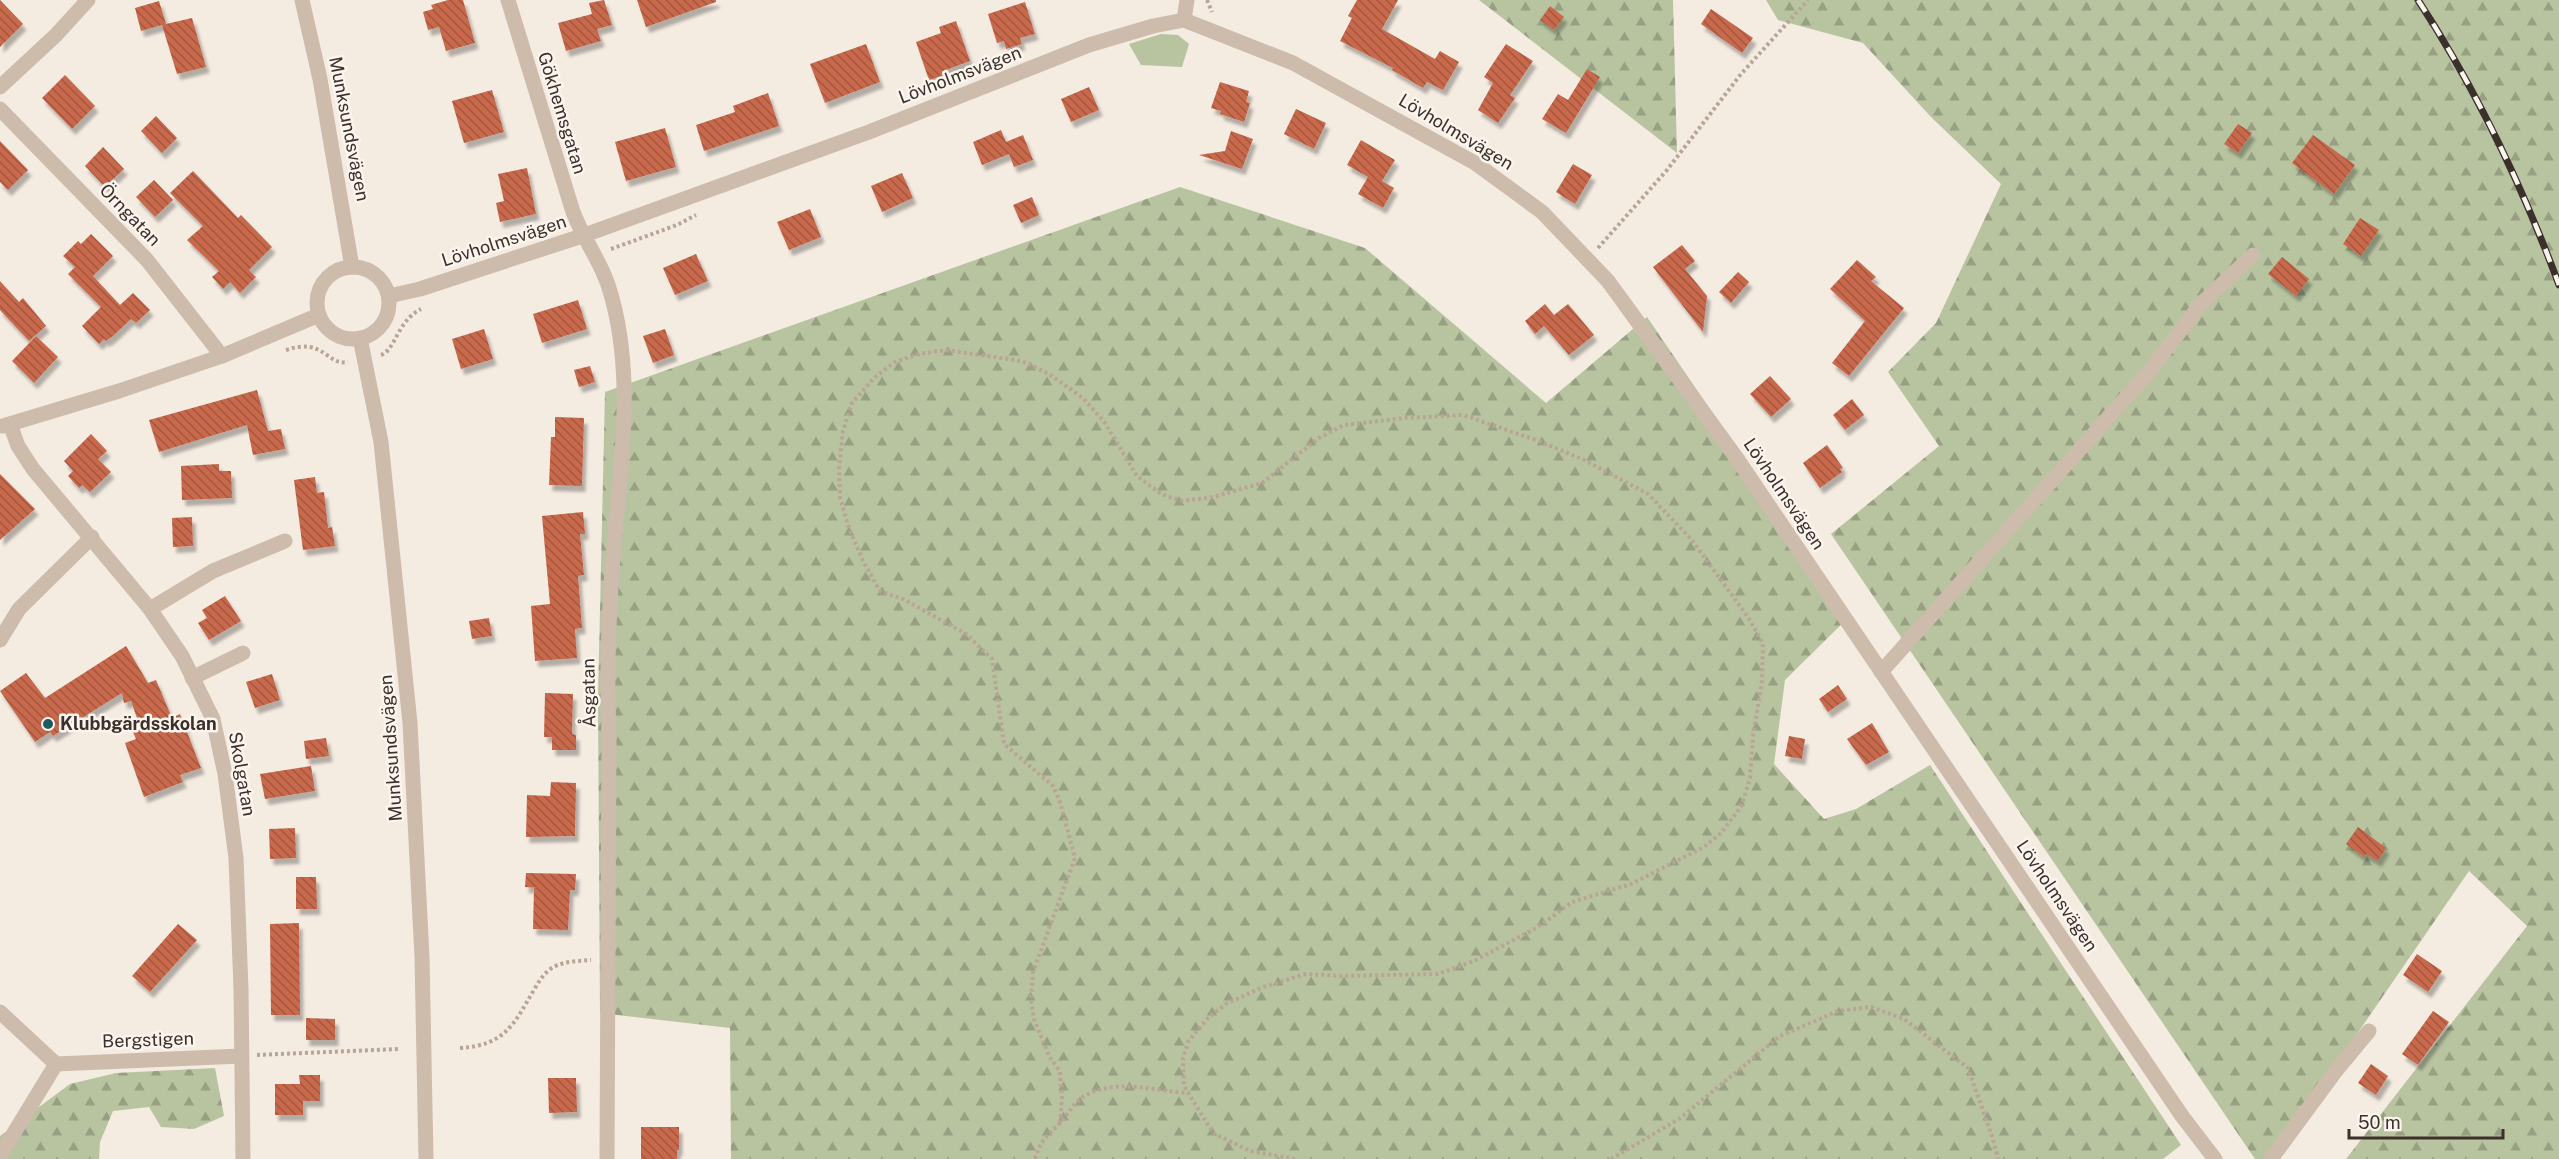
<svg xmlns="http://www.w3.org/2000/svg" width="2559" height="1159" font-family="'Public Sans',sans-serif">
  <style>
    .green { fill: #b8c4a0 }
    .forest { fill: url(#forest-firs) }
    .building { fill: url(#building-back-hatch); filter: url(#shadow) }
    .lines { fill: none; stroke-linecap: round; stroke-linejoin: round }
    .path { stroke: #b9a596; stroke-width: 4; stroke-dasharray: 3 3; stroke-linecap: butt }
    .minor { stroke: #cdbbac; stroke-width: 15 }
    .rail-casing { stroke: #3b302b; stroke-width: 7 }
    .rail { stroke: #fbf5ee; stroke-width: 4.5; stroke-dasharray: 14; stroke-linecap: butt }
    .poi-dot { fill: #1f5a5e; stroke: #fbf5ee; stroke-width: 2 }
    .labels { text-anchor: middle; stroke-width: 5; stroke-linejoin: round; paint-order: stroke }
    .street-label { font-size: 18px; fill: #3b302b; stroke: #fbf5ee }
    .poi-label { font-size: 18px; font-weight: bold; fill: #3b302b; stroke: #fbf5ee; text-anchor: start }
  </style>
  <defs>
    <pattern id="forest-firs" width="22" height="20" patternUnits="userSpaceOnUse" patternTransform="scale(1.5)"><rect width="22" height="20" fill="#b8c4a0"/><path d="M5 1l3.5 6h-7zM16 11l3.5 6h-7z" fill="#97a083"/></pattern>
    <pattern id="building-back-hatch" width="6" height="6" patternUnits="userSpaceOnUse" patternTransform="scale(1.5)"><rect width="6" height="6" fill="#c8694b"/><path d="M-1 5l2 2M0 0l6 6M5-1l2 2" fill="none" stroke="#a4573f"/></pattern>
    <filter id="shadow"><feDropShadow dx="3.5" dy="6" stdDeviation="1.5" flood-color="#0004"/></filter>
  </defs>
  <rect width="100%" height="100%" fill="#f4ebe1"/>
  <polygon class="green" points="1161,34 1178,35 1189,44 1182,67 1141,65 1129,44"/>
  <g class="forest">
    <polygon points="1479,0 1673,0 1677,153"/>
    <polygon points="1766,0 2559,0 2559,1159 2346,1159 2527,926 2469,871 2271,1159 2255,1159 1831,534 1939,446 1888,372 1936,323 2001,184 1931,117 1863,43 1778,20"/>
    <polygon points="1180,187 1365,248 1546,403 1647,317 1851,615 1785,680 1774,764 1824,819 1856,809 1930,765 2181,1145 2163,1159 731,1159 730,1028 600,1013 598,698 605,392"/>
    <polygon points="215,1068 224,1116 194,1129 161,1127 149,1107 113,1111 100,1142 99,1159 0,1159 0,1136 70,1084 116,1073"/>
  </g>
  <g class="building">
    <polygon points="0,0 23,24 0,47"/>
    <polygon points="448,0 463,0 475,43 446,51 439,27 428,30 423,12 433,9 431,5"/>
    <polygon points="604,0 612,25 597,29 601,41 566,51 558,23 592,14 589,3"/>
    <polygon points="637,0 716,0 716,2 646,27"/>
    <polygon points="1357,0 1398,0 1382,29 1435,59 1440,51 1459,62 1443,90 1427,82 1423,88 1392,70 1393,68 1340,41 1352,18 1348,16"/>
    <polygon points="159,1 166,24 192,18 206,67 177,74 162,25 141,31 135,8"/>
    <polygon points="1025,2 1035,34 1020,38 1022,44 1006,49 1004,41 997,43 988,14"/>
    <polygon points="1550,6 1564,17 1554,30 1540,20"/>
    <polygon points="1711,9 1753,38 1742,53 1701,24"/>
    <polygon points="956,21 970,61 946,70 948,74 929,80 916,42 941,33 939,27"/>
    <polygon points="866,44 880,82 825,103 810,64"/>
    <polygon points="1506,44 1533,61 1510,95 1515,98 1498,123 1478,110 1493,83 1484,77"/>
    <polygon points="1587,69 1600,77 1566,133 1542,119 1558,94 1568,100"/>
    <polygon points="65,75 95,106 72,129 42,98"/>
    <polygon points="1220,82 1249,91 1246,102 1250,103 1244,122 1220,114 1221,111 1211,108"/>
    <polygon points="1089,87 1099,110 1071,122 1061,99"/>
    <polygon points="492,90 504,132 464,143 452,101"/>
    <polygon points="768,93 779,126 704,151 696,125 735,112 733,106"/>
    <polygon points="1296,109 1326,123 1314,149 1284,134"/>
    <polygon points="156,116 177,138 162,153 141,131"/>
    <polygon points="2238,124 2252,133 2238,153 2224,144"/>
    <polygon points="665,128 676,167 626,181 615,142"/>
    <polygon points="1001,130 1006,142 1023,135 1033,160 1014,167 1009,154 982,165 973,142"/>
    <polygon points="1231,131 1253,139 1242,169 1199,155 1225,151"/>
    <polygon points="2313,135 2355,165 2334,194 2292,163"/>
    <polygon points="1361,140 1395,160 1382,181 1394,188 1383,208 1358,194 1368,177 1347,165"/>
    <polygon points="0,141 28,170 8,190 0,182"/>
    <polygon points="103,147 124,169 105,187 85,166"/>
    <polygon points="1573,164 1592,175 1575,204 1556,192"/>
    <polygon points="527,168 536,214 500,222 496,203 504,201 498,174"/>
    <polygon points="193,171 238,218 241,215 272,247 249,270 256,277 240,293 230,282 223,289 212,277 219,271 187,240 203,226 170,193"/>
    <polygon points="902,173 913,198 882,212 871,186"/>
    <polygon points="154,180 173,200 155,217 136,197"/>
    <polygon points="1032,197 1039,215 1021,223 1013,205"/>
    <polygon points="810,209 821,237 789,250 777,222"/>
    <polygon points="2360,218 2379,230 2361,256 2343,244"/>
    <polygon points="91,234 113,256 93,276 120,305 133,293 150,310 136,323 131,319 113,336 106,341 104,339 99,344 82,326 101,307 68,274 75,267 63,256 78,241 81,244"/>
    <polygon points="1682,245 1695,261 1685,269 1707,296 1703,332 1653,267"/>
    <polygon points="696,254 708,281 675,295 663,268"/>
    <polygon points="2282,257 2309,279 2296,296 2268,274"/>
    <polygon points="1857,260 1876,277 1871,281 1904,308 1849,376 1832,363 1865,321 1830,289"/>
    <polygon points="1738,272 1749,282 1731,303 1719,292"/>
    <polygon points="0,281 19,302 23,298 46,326 29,341 0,310"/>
    <polygon points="578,300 587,329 542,343 533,314"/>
    <polygon points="1545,304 1554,315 1568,304 1594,335 1569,355 1544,326 1535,334 1525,321"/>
    <polygon points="484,329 493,359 461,369 452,339"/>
    <polygon points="665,329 674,355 653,363 643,336"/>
    <polygon points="36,336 58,357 34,383 12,361"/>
    <polygon points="590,366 595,382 579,387 574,370"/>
    <polygon points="1770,376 1791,399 1771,417 1750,394"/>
    <polygon points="257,390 268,431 281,429 285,449 253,455 247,425 159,452 149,420"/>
    <polygon points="1852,399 1864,415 1845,430 1833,415"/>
    <polygon points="555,417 584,418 582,486 549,485 551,437 555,437"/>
    <polygon points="91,434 107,451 98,459 111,472 90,492 82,485 79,488 68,476 73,471 64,461"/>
    <polygon points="1827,445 1843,468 1840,469 1842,472 1820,488 1803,463"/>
    <polygon points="219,464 219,471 231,471 232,498 182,500 181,466"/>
    <polygon points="0,474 35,509 0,540"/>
    <polygon points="315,477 317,493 324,492 328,528 332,527 335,546 303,550 294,480"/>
    <polygon points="583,512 585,534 580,534 584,575 578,576 582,628 575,629 577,658 535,661 531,606 550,604 542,516"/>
    <polygon points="192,517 193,546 173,547 172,518"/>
    <polygon points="225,596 241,621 209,640 198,623 207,618 202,610"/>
    <polygon points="489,618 492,636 472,639 469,621"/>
    <polygon points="126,646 148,683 156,680 172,718 180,714 201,768 180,775 183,782 144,797 125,743 136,739 133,732 141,729 131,701 124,703 122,693 53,736 50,732 35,742 0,691 26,673 45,698"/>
    <polygon points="272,674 280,700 255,708 246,682"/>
    <polygon points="1838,685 1847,699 1828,712 1819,699"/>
    <polygon points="545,693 573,694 572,734 576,735 576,750 552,750 552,737 544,737"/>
    <polygon points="1872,723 1889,752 1866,765 1847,739"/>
    <polygon points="1789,736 1805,739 1802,759 1785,756"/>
    <polygon points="326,738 329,756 306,759 304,741"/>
    <polygon points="311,766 315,791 265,799 260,774"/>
    <polygon points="551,782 576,783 575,836 526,837 527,795 550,796"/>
    <polygon points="2358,827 2386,848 2378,861 2366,854 2364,857 2346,844"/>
    <polygon points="295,828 296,858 270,859 269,829"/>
    <polygon points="526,873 576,874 575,890 570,890 568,930 533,929 534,888 539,888 525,887"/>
    <polygon points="296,877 316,877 317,909 296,909"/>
    <polygon points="299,923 300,1015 271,1015 270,924"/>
    <polygon points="178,924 197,940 150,992 132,976"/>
    <polygon points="2417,954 2442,971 2428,992 2403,975"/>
    <polygon points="2433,1011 2449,1022 2418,1065 2402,1054"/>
    <polygon points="306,1018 335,1019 335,1040 306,1040"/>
    <polygon points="2371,1064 2388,1076 2376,1095 2358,1083"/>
    <polygon points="299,1075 320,1075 320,1101 303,1101 303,1115 275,1115 275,1084 300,1084"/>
    <polygon points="548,1078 576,1078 577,1112 549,1113"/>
    <polygon points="641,1127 679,1127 679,1150 677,1150 677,1159 641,1159"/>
  </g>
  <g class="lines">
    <g class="path">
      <polyline points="1207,0 1212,12"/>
      <polyline points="1598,248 1667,170 1741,74 1808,0"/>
      <polyline points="611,249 677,225 696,215"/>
      <path d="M286 350C325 337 326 366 348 362"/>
      <path d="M381 355C395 351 397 321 421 309"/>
      <path d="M460 1048C506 1045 514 1024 535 988 541 978 547 969 558 965 568 961 580 961 591 960"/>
      <polyline points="257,1055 398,1049"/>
      <polyline points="1060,1123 1062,1097 1060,1072 1049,1056 1034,1019 1031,999 1033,972 1075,858 1060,802 1053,786 1004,744 992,659 966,634 905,600 880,591 863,561 849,528 840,497 839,469 843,431 852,403 874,378 895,362 919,354 946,350 1022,361 1049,374 1083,398 1105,423 1137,476 1161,494 1182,501 1213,497 1262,483 1319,438 1344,425 1405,418 1463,415 1539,441 1584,460 1648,494 1691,539 1748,617 1763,644 1762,681 1753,737 1750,778 1741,807 1721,833 1704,847 1631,884 1572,902 1538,927 1474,961 1438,974 1342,976 1306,974 1263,987 1226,1004 1208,1018 1188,1042 1183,1058 1184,1086 1213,1133 1250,1151 1295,1159"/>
      <path d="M1035 1159C1042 1137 1046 1138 1061 1122 1067 1115 1072 1106 1079 1100 1109 1076 1153 1091 1188 1093"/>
      <polyline points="1611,1159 1679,1119 1780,1036 1838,1011 1871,1007 1904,1019 1968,1068 1993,1139 1998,1159"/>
    </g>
    <g class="minor">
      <polyline points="302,0 320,79 352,267"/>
      <path d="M508 0 573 212C585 243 604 265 612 298 633 375 622 456 615 533 609 600 606 666 609 733L607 1159"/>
      <polyline points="1184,20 1187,0"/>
      <polyline points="0,87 56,35 88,0"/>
      <polyline points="0,109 147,260 222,356"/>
      <circle cx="353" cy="303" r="36"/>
      <polyline points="389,296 420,289 582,236 869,132 1089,45 1153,26 1184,20 1293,63 1475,163 1542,212 1608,281 1738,460 2182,1116 2215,1159"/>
      <polyline points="360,338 381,442 410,723 422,957 426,1159"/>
      <polyline points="10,424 18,446 33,469 150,609 182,656 213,719 225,774 236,858 241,989 243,1159"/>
      <polyline points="3,426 119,391 222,356 319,315"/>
      <polyline points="150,609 213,571 285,541"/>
      <polyline points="0,640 19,609 92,537"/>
      <polyline points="1881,672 2148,373 2200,305 2253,255"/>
      <polyline points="192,678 243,653"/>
      <polyline points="0,1012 56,1064"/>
      <polyline points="56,1064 241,1056"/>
      <polyline points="0,1156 56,1064"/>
      <polyline points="2271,1159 2335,1072 2369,1031"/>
    </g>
    <g class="rail-casing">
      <path id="rail" d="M2418 0C2476 89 2522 185 2559 285"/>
    </g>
    <use href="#rail" class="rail"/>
  </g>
  <circle class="poi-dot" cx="48" cy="724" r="6"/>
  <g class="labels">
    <g class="street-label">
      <text transform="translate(960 75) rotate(-21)" y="6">Lövholmsvägen</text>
      <text transform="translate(562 113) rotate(73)" y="6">Gökhemsgatan</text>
      <text transform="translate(349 129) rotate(79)" y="6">Munksundsvägen</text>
      <text transform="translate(1456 132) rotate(31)" y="6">Lövholmsvägen</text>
      <text transform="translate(130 215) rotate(46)" y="6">Örngatan</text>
      <text transform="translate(504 241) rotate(-18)" y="6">Lövholmsvägen</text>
      <text transform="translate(1784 494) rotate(56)" y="6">Lövholmsvägen</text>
      <text transform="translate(589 693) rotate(-91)" y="6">Åsgatan</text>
      <text transform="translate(391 748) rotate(-94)" y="6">Munksundsvägen</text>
      <text transform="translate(242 774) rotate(80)" y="6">Skolgatan</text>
      <text transform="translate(2057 896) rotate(56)" y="6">Lövholmsvägen</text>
      <text transform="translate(148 1040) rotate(-2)" y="6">Bergstigen</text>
    </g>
    <g class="poi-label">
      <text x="60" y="730">Klubbgärdsskolan</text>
    </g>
  </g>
  <path d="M2349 1129v9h154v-9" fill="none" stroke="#3b302b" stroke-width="3"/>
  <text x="2358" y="1129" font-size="18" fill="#3b302b" stroke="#fbf5ee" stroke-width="4.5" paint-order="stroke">50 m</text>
</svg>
